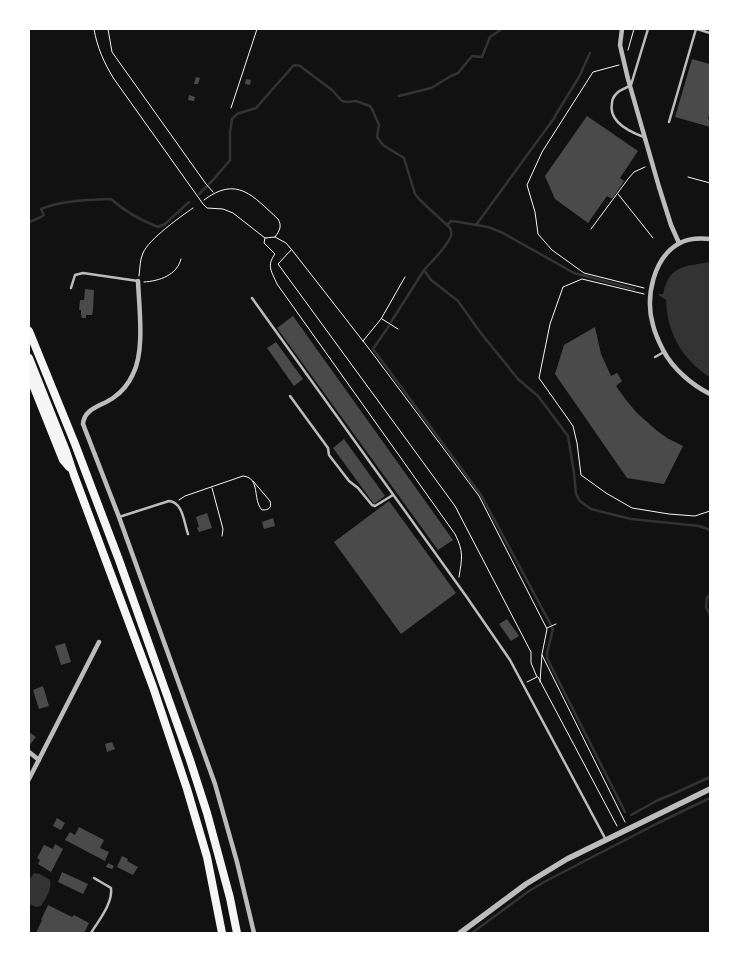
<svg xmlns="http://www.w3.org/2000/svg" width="739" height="962" font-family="'Archivo Narrow',sans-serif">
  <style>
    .water { fill: #333 }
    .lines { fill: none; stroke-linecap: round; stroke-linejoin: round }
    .stream { stroke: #333; stroke-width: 2.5 }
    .building { fill: #4a4a4a }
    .path { stroke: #f5f5f5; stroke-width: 1 }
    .service { stroke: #bcbcbc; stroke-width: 2.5 }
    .minor { stroke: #bcbcbc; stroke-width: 4.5 }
    .tertiary { stroke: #bcbcbc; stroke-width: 5.5 }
    .trunk { stroke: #f5f5f5; stroke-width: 8 }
  </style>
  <rect width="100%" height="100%" fill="#111"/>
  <g class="water">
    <path d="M710 262V377C682 360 667 332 666 300L659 295V294H663C670 264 684 267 710 262Z"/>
    <path d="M34 873 40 874 50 880C52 890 46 898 41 906L36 907 29 904V880Z"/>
  </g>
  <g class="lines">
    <g class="stream">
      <polyline points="399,96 431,88 451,76 458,73 472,56 482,57 490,37 502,29"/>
      <path d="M199 194 214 179 230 160V132L232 119 237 114 256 108 293 66 296 65 300 66 332 90 342 101 347 102 356 101 370 106 373 111 379 125 377 137 383 145 404 158 415 194 420 200 450 228C451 231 452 232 451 236 448 246 431 262 424 270L431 280 458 301 480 332 518 379 538 396 568 436 574 473 576 494 580 501 591 509 631 519 699 526 710 530"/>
      <path d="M29 222 39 218 44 215 41 209C63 200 88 200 111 199 125 212 140 220 158 227L165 224 189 202"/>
      <polyline points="447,225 451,221 459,222 488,227 501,232 574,273 634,289"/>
      <polyline points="476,225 555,117 555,116 579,77 590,53"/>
      <polyline points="391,322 424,270"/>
      <polyline points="389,326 373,349 481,495 551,625"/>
      <polyline points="710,594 707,598 706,607 710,615"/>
      <polyline points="552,628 553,629 547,653 547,658 625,812"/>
      <polyline points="631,815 658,800 673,794 710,777"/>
      <polyline points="472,933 529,891 546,881 658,823 710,798"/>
    </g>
  </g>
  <g class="building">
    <polygon points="692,59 710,64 710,111 708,119 710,119 710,127 675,117"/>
    <polygon points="196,77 200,78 198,84 194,84"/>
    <polygon points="246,79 251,80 250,85 245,84"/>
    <polygon points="189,95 195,97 194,101 188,100"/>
    <polygon points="587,116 638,151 620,178 624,181 612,199 607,196 588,223 555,199 545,176"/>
    <polygon points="85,289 94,290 93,311 92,315 86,315 86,318 82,318 81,315 81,310 79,310 80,300 84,300"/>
    <polygon points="293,316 453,540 438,550 277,328"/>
    <polygon points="595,327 601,354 611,376 617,373 622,381 616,386 626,400 637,413 656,430 667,438 683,446 664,484 627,478 555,374 564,345"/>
    <polygon points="276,342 303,379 294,386 267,348"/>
    <polygon points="344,439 385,496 374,504 333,448"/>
    <polygon points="389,501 456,593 401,634 334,542"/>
    <polygon points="207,513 212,528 199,532 197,528 199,527 196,517"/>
    <polygon points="273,518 275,526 264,529 262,522"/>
    <polygon points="507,619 519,636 511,641 499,624"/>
    <polygon points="65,643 71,662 61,665 55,646"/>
    <polygon points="43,686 49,706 39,709 33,690"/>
    <polygon points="29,732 36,737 29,746"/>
    <polygon points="112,742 115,749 107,752 105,744"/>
    <polygon points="57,818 65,823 61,830 53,826"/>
    <polygon points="79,827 104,840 100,848 109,852 105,861 65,840 70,832 75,835"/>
    <polygon points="55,844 63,849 51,872 38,864 40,860 37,858 44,845 53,849"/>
    <polygon points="122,856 128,859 127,861 138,867 133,875 117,867"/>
    <polygon points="108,863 114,866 112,869 106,867"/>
    <polygon points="62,872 88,884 83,894 58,882"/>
    <polygon points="48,905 72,917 74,915 89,923 84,933 67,933 64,932 64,933 36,933 42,920 41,920"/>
  </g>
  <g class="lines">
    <g class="path">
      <path d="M94 29C97 47 104 63 114 79L203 204 207 208 223 209 233 213 265 238 275 237C280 230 282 226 278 219 253 196 237 175 204 200"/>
      <polyline points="108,29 112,52 206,184 213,192"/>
      <polyline points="628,50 634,29"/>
      <polyline points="619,65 593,72 542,152 527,185 535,212 538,234 552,250 584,273 644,288"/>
      <polyline points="231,108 257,29"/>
      <polyline points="688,177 710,183"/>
      <polyline points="618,194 653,238"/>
      <polyline points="591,229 628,179 634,172 645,167"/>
      <polyline points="275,237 286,243 292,250 370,350 479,496 547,629 542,654 540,682"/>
      <path d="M265 238 264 243 275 254C266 266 272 272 277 284L455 534C464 552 462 558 459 577"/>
      <polyline points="291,250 278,264 455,506 531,652 531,663 537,677 527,682"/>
      <path d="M139 276C140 268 140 259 143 253 149 239 180 217 193 208"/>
      <path d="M144 282C160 281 177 275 181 259"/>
      <polyline points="644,294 582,279 563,287 550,324 539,378 573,426 577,443 581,475 606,493 632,508 669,514 695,516 710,511"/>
      <polyline points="382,319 398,329"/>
      <polyline points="363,341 381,319 405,277"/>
      <polyline points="212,488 223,529 222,536"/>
      <path d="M179 500 185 496 243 476C261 478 252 499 262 510 269 510 272 508 270 501L253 481"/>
      <polyline points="547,628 556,624"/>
      <polyline points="542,655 625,822"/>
      <polyline points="538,677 617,826"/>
    </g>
    <g class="service">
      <polyline points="697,29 710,33"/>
      <polyline points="669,122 696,29"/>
      <path d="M644 137C630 132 608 122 612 103 612 99 614 96 617 93 621 89 627 88 631 85L648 29"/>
      <polyline points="71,288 75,275 83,273 138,281"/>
      <polyline points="252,298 466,596 510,660 606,840"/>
      <polyline points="655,357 664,352"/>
      <polyline points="290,396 328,448 329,455 349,481 358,488 372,505 375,506 393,495"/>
      <path d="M119 517 169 501C183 502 184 523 188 534"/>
      <path d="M91 933C99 920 113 903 111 888L94 878"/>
    </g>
    <g class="minor">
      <polyline points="622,29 620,45 628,79 659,187 671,225 679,243"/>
      <path d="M710 239C700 238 689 238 680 243 653 257 645 298 653 325 655 334 659 342 663 350 673 369 692 385 710 394"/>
      <path d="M138 281C139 307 145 351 133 374 129 383 122 392 113 398 102 406 84 408 83 424L119 517 215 784 237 862 254 933"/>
      <polyline points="29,752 39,760"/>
      <polyline points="29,779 99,642"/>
    </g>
    <polyline class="tertiary" points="460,933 526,884 567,859 710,789"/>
    <g class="trunk">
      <polyline points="29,331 75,444 119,560 190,760 207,813 230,898 237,933"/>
      <polyline points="29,358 66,451 74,475 153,687 187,789 207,857 222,933"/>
      <polyline points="29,375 63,460 69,467"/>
    </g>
  </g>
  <rect width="739" height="962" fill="none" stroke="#ffffff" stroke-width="60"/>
</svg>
